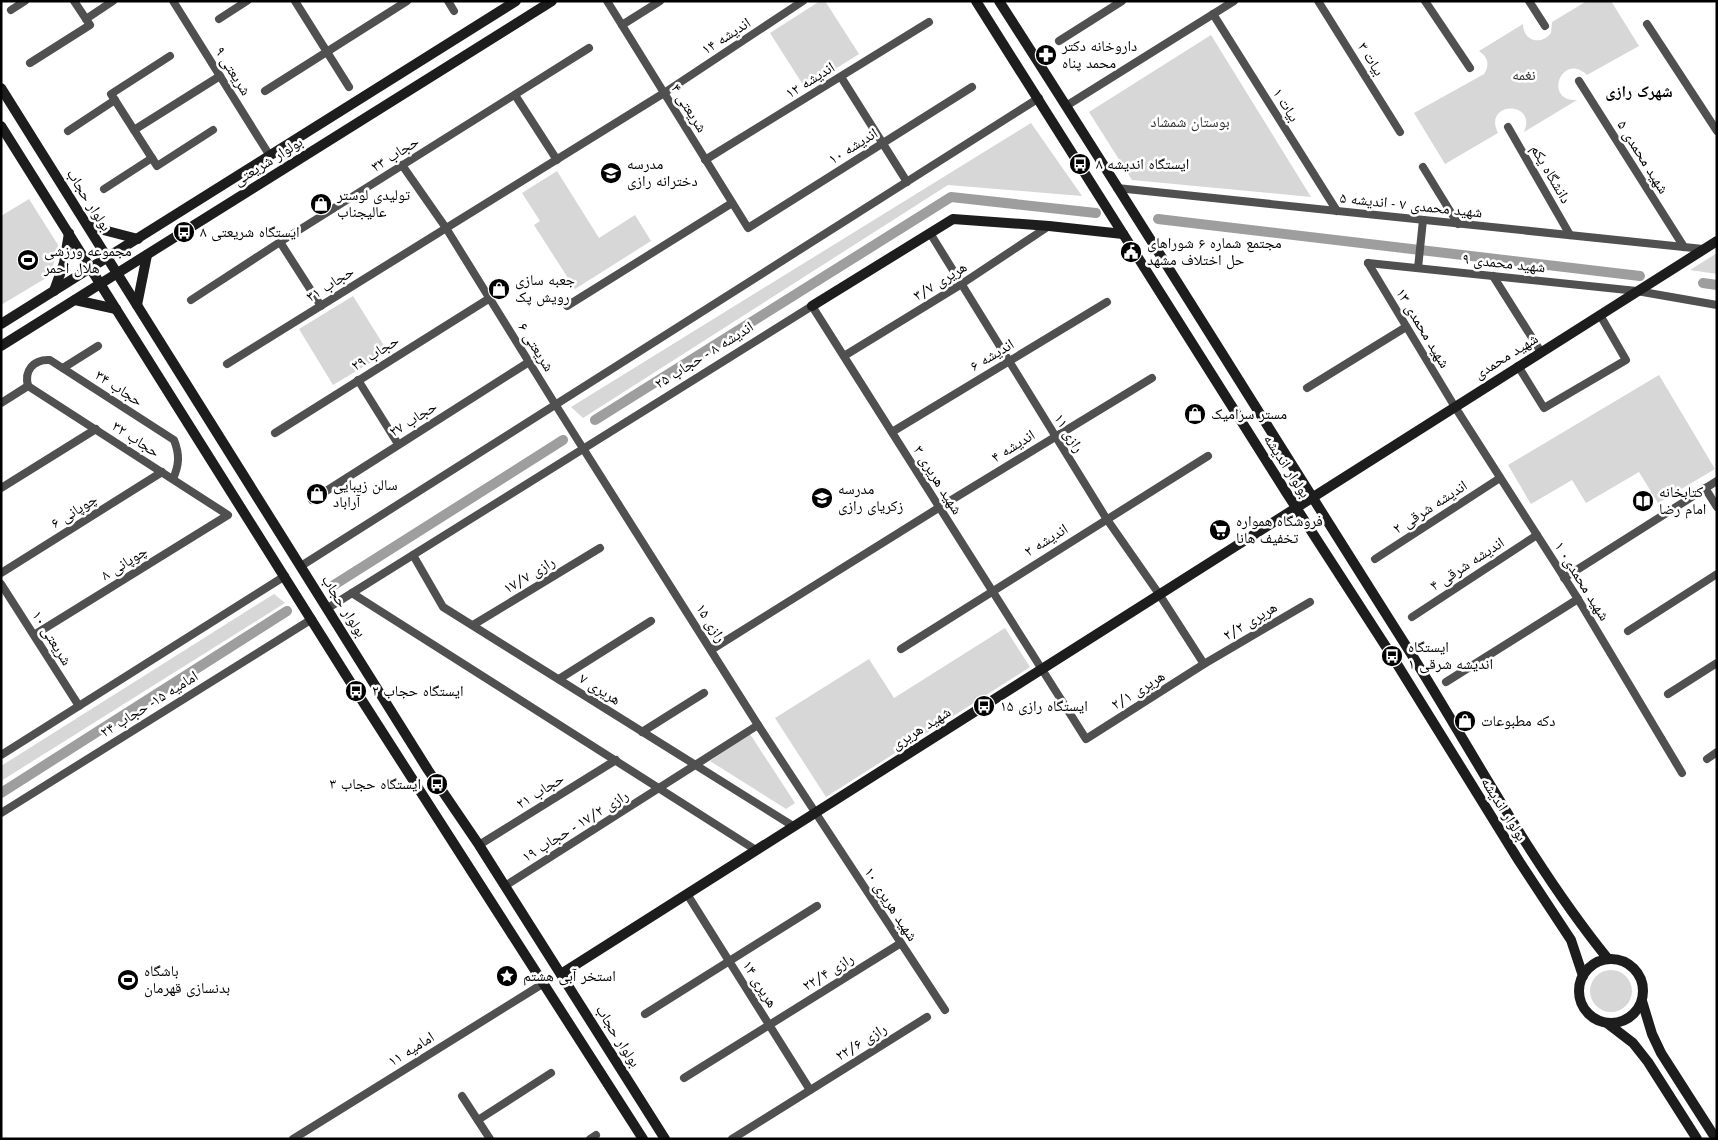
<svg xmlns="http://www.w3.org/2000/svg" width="1718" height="1140" font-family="Jost,'Noto Naskh Arabic',sans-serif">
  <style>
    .green { fill: #d7d7d7 }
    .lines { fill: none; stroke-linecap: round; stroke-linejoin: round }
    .canal { stroke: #9e9e9e; stroke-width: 10 }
    .street { stroke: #505050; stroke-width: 8 }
    .secondary { stroke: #1d1d1d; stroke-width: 10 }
    .labels { text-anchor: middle; stroke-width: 5; stroke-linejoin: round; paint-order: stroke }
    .street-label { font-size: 15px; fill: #000; stroke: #fff }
    .poi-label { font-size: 15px; fill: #000; stroke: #fff; text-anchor: start }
    .park-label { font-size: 15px; fill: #2e2e2e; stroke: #fff }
    .neighbourhood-label { font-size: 16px; font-weight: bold; fill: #000; stroke: #fff }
  </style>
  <rect width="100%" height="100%" fill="#fff"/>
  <g class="green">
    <polygon points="820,1 825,1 859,54 805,88 770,33"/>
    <path d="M1587 1H1611L1639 46 1587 75C1561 51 1543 102 1577 100L1524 132C1538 100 1482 101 1498 133L1445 164 1414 113 1484 74C1490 65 1488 57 1479 51L1523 24C1523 41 1541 46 1551 33L1552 22Z"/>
    <polygon points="1211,35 1311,197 1132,180 1089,112"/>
    <polygon points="1031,123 1082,196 948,185 583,418 571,407"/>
    <polygon points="557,171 599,238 635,215 651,241 575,289 534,225 540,221 522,193"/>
    <polygon points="29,199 58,245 51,275 1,305 1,216"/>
    <polygon points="1717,253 1717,274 1690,270"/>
    <polygon points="353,296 388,352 333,385 299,329"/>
    <polygon points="1659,375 1715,469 1658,503 1639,472 1586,503 1572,480 1531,504 1508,465"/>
    <polygon points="274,594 285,603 1,781 1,766"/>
    <polygon points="1005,628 1030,667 826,797 775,718 869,659 894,698"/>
    <polygon points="750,734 795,803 786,809 710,761"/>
    <circle cx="1611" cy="991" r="21"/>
  </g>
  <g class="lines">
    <g class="canal">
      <polyline points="1158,219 1640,276"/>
      <polyline points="1703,283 1717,285"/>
      <polyline points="595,420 951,197 1096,213"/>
      <polyline points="334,585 563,440"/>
      <polyline points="1,793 287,611"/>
    </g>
    <g class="street">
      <polyline points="173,1 270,156"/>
      <polyline points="295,1 349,87"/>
      <polyline points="448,1 454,11"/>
      <polyline points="607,1 748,228 972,87"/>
      <polyline points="1318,1 1400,132"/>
      <polyline points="1425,1 1470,68"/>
      <polyline points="1529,1 1545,26"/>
      <polyline points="11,10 25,1"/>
      <polyline points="1213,14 1337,211"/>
      <polyline points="86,19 113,1"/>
      <polyline points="219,19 247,1"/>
      <polyline points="1647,24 1717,131"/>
      <polyline points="622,25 660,1"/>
      <polyline points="1059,41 1122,1"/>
      <polyline points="170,56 111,94 157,166 213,130"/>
      <polyline points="30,63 90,25 74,1"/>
      <polyline points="841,77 907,182"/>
      <polyline points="1579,81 1684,247"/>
      <polyline points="265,91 407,1"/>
      <polyline points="515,95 557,160"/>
      <polyline points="1066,106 1234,1"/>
      <polyline points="1508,127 1570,235"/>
      <polyline points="134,130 220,76"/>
      <polyline points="68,131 115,100"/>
      <polyline points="705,160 929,22"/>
      <polyline points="402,165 446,228 555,404 758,725 945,1010"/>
      <polyline points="1423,167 1458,224"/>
      <polyline points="1117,188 1703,249"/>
      <polyline points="104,189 152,158"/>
      <polyline points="930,233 1106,518 1159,594 1204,664"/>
      <polyline points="280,242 321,306"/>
      <polyline points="1368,263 1455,407 1578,599 1682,773"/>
      <polyline points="1368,263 1637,291 1717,305"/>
      <polyline points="1418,268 1423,220"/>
      <polyline points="1493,276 1541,352"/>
      <polyline points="191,300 280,242 589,48"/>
      <polyline points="567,306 732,203"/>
      <polyline points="844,356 960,285 1049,226"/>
      <polyline points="227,364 664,93 803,1"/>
      <polyline points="1518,366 1544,408 1626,360 1600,315"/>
      <polyline points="63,368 98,346"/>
      <polyline points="358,380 398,444"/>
      <polyline points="28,386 228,515 34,635"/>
      <path d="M28 386C24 371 33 359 50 360L174 440C180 455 179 465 173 479"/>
      <polyline points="1307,388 1406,327"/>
      <polyline points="1,403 28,386"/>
      <polyline points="892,432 1107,302"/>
      <polyline points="275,433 490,298"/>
      <polyline points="1,488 96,429"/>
      <polyline points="1705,488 1717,507"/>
      <polyline points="312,500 529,362"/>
      <polyline points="413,555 443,607 793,826"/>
      <polyline points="1375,559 1500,478"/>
      <polyline points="301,566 1039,98"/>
      <polyline points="1,573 162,472"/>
      <polyline points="1564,578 1717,481"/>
      <polyline points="1,584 79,706"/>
      <polyline points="352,593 756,850"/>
      <polyline points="328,608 812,306 1086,739 1204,664 1310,602"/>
      <polyline points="1412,617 1537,535"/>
      <polyline points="473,625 600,548"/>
      <polyline points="1628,631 1717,574"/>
      <polyline points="901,649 1208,456"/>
      <polyline points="711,650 940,507 1152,378"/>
      <polyline points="559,679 651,621"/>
      <polyline points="1446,682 1578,599"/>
      <polyline points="1668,694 1717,663"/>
      <polyline points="642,732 704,693"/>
      <polyline points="1,755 285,576"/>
      <polyline points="1707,759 1717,752"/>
      <polyline points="1,813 312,619"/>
      <polyline points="479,845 616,760"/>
      <polyline points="505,886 758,725"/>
      <polyline points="687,894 810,1090"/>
      <polyline points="645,1014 817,906"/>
      <polyline points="684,1078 901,943"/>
      <polyline points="462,1096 490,1139"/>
      <polyline points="478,1120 551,1073"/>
      <polyline points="293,1139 544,983"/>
      <polyline points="590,1139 596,1135"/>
      <polyline points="732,1139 927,1017"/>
    </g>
    <g class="secondary">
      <polyline points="976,1 1286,492 1392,656 1519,861 1571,940 1583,976"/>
      <path d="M999 1C1138 217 1273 436 1410 652 1474 754 1532 865 1608 959"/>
      <polyline points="1,88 428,770 479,845 665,1139"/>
      <polyline points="1,126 356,691 643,1139"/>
      <polyline points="88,226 138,239"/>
      <polyline points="54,291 64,263 69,233"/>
      <polyline points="75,300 116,309"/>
      <polyline points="137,305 147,255"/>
      <polyline points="812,306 953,219 1049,226 1123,234"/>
      <polyline points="1,324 516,1"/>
      <polyline points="1,346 552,1"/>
      <circle cx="1611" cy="991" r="32"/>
      <polyline points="561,974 1717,241"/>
      <polyline points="1642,1001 1652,1034 1661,1053 1716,1139"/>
      <polyline points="1607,1023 1633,1043 1648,1062 1697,1139"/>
    </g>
  </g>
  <defs>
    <g id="pharmacy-disc" transform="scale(1.125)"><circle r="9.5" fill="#000" stroke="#fff"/><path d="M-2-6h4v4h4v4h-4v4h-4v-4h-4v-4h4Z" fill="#fff"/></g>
    <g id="bus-disc" transform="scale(1.125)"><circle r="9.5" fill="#000" stroke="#fff"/><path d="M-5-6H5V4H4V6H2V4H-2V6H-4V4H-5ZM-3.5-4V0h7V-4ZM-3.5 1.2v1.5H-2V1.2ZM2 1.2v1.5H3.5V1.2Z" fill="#fff"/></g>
    <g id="school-disc" transform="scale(1.125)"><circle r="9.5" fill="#000" stroke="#fff"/><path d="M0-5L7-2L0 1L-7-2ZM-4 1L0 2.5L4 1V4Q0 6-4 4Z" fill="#fff"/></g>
    <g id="shop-disc" transform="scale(1.125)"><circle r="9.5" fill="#000" stroke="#fff"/><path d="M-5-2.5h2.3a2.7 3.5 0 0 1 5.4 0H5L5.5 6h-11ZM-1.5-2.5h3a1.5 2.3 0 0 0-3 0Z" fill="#fff"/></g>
    <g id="civic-disc" transform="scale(1.125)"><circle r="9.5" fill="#000" stroke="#fff"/><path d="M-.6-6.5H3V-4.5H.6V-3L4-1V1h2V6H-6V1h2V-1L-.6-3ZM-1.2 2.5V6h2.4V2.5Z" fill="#fff"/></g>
    <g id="stadium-disc" transform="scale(1.125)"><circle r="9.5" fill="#000" stroke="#fff"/><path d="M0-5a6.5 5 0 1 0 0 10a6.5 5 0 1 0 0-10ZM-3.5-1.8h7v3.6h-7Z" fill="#fff"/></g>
    <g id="library-disc" transform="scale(1.125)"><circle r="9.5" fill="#000" stroke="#fff"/><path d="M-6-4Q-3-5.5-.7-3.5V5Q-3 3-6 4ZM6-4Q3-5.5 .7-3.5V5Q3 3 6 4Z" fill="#fff"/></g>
    <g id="supermarket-disc" transform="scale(1.125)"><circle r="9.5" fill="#000" stroke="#fff"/><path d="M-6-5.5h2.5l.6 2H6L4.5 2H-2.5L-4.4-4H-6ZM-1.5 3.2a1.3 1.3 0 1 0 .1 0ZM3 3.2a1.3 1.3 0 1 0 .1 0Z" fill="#fff"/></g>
    <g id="sight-disc" transform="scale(1.125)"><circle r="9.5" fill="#000" stroke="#fff"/><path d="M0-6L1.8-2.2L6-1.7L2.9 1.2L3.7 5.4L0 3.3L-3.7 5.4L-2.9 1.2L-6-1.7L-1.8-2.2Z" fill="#fff"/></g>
  </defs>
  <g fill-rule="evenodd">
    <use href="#pharmacy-disc" x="1046" y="55"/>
    <use href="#bus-disc" x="1080" y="164"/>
    <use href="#school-disc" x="611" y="173"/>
    <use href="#shop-disc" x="321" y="204"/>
    <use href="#bus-disc" x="184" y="232"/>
    <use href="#civic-disc" x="1131" y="252"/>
    <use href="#stadium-disc" x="28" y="260"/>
    <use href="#shop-disc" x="499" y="289"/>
    <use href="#shop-disc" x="1195" y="414"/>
    <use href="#shop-disc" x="317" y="494"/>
    <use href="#school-disc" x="822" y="498"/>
    <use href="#library-disc" x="1643" y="501"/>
    <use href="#supermarket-disc" x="1220" y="530"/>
    <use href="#bus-disc" x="1392" y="656"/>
    <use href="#bus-disc" x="356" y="691"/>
    <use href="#bus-disc" x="984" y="706"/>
    <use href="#shop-disc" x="1465" y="721"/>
    <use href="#bus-disc" x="437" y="784"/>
    <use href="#sight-disc" x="507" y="976"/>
    <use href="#stadium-disc" x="128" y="980"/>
  </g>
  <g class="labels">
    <g class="street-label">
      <text transform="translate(726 36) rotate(-33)" y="5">اندیشه ۱۴</text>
      <text transform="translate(1371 59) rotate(58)" y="5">بیات ۳</text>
      <text transform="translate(233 71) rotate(58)" y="5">شریعتی ۹</text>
      <text transform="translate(810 80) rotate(-32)" y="5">اندیشه ۱۲</text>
      <text transform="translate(1286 105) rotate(58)" y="5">بیات ۱</text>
      <text transform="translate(689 108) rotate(58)" y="5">شریعتی ۴</text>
      <text transform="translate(853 146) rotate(-32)" y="5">اندیشه ۱۰</text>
      <text transform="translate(395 154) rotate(-32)" y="5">حجاب ۳۳</text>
      <text transform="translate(1643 157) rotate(58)" y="5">شهید محمدی ۵</text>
      <text transform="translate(268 161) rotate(-32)" y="5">بولوار شریعتی</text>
      <text transform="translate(1551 174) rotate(60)" y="5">دانشگاه یکم</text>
      <text transform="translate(89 200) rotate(58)" y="5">بولوار حجاب</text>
      <text transform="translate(1411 205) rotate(6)" y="5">شهید محمدی ۷ - اندیشه ۵</text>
      <text transform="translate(1504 263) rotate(6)" y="5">شهید محمدی ۹</text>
      <text transform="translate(940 281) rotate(-32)" y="5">هریری ۳/۷</text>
      <text transform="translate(330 284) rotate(-32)" y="5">حجاب ۳۱</text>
      <text transform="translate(1423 328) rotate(59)" y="5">شهید محمدی ۱۳</text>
      <text transform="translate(536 347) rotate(58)" y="5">شریعتی ۶</text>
      <text transform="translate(375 353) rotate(-32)" y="5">حجاب ۲۹</text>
      <text transform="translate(704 355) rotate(-32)" y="5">اندیشه ۸ - حجاب ۲۵</text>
      <text transform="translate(992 355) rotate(-31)" y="5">اندیشه ۶</text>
      <text transform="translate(1506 356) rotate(-32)" y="5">شهید محمدی</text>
      <text transform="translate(119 388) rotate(33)" y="5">حجاب ۳۴</text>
      <text transform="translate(413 419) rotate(-32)" y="5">حجاب ۲۷</text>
      <text transform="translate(1069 433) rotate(58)" y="5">رازی ۱۱</text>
      <text transform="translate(136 439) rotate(33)" y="5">حجاب ۳۲</text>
      <text transform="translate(1013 446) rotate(-32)" y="5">اندیشه ۴</text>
      <text transform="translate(1287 466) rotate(57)" y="5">بولوار اندیشه</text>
      <text transform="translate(938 480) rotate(58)" y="5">شهید هریری ۳</text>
      <text transform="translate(1430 507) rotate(-33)" y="5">اندیشه شرقی ۲</text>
      <text transform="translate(74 511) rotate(-32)" y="5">چوپانی ۶</text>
      <text transform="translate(1046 540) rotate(-32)" y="5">اندیشه ۲</text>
      <text transform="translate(124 563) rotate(-32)" y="5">چوپانی ۸</text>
      <text transform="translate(1467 564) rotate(-33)" y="5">اندیشه شرقی ۴</text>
      <text transform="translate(529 575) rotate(-31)" y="5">رازی ۱۷/۷</text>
      <text transform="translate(1582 581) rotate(58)" y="5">شهید محمدی۰ ۱</text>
      <text transform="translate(344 606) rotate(58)" y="5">بولوار حجاب</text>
      <text transform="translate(1250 621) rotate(-31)" y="5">هریری ۲/۲</text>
      <text transform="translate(711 623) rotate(58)" y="5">رازی ۱۵</text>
      <text transform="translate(52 638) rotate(58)" y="5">شریعتی ۱۰</text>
      <text transform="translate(600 689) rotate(32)" y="5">هریری ۷</text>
      <text transform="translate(1138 690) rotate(-32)" y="5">هریری ۲/۱</text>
      <text transform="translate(149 704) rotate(-32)" y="5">امامیه ۱۵- حجاب ۲۴</text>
      <text transform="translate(921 728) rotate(-32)" y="5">شهید هریری</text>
      <text transform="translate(540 791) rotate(-32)" y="5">حجاب ۲۱</text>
      <text transform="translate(1504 809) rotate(58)" y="5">بولوار اندیشه</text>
      <text transform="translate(575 826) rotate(-32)" y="5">رازی ۱۷/۲ - حجاب ۱۹</text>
      <text transform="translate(891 904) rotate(57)" y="5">شهید هریری ۱۰</text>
      <text transform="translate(828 972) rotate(-32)" y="5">رازی ۲۲/۴</text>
      <text transform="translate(760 984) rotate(58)" y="5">هریری ۱۴</text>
      <text transform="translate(618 1036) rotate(58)" y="5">بولوار حجاب</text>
      <text transform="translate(861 1042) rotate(-32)" y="5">رازی ۲۲/۶</text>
      <text transform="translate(411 1049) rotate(-32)" y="5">امامیه ۱۱</text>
    </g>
    <g class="poi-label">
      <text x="1062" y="51">داروخانه دکتر<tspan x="1062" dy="17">محمد پناه</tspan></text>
      <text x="627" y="169">مدرسه<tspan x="627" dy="17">دخترانه رازی</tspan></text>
      <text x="1096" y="169">ایستگاه اندیشه ۸</text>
      <text x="337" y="200">تولیدی لوستر<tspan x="337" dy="17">عالیجناب</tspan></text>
      <text x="200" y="237">ایستگاه شریعتی ۸</text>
      <text x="1147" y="248">مجتمع شماره ۶ شوراهای<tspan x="1147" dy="17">حل اختلاف مشهد</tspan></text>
      <text x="44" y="256">مجموعه ورزشی<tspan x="44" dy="17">هلال احمر</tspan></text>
      <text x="515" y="285">جعبه سازی<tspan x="515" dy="17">رویش پک</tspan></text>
      <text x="1211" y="419">مستر سرامیک</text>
      <text x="333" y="490">سالن زیبایی<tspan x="333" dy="17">آراباد</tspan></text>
      <text x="838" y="494">مدرسه<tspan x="838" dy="17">زکریای رازی</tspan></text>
      <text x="1659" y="497">کتابخانه<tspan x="1659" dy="17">امام رضا</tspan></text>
      <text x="1236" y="526">فروشگاه همواره<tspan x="1236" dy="17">تخفیف هانا</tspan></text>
      <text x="1408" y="652">ایستگاه<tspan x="1408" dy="17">اندیشه شرقی ۱</tspan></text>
      <text x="372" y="696">ایستگاه حجاب ۲</text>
      <text x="1000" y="711">ایستگاه رازی ۱۵</text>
      <text x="1481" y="726">دکه مطبوعات</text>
      <text x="421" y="789" text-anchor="end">ایستگاه حجاب ۳</text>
      <text x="144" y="976">باشگاه<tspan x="144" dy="17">بدنسازی قهرمان</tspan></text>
      <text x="523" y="981">استخر آبی هشتم</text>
    </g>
    <g class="park-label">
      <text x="1524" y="80">نغمه</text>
      <text x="1190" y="127">بوستان شمشاد</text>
    </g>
    <g class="neighbourhood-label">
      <text x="1639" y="97">شهرک رازی</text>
    </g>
  </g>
  <rect width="1718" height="1140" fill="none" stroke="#000000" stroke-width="5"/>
</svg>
